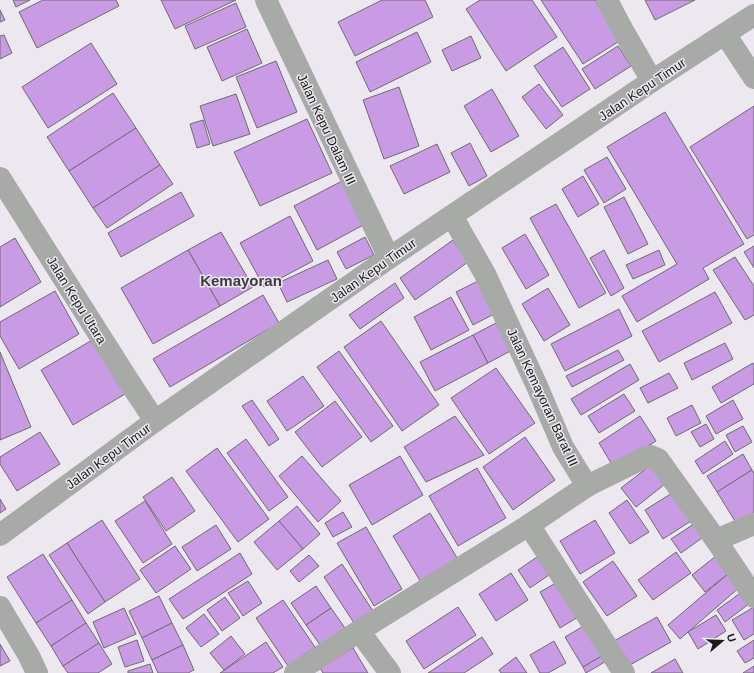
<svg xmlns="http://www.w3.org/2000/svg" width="754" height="673" font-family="Arial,sans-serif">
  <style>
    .building { fill: #c99be4; stroke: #6f6b71 }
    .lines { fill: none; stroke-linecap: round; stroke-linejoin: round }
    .minor { stroke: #a8aaa7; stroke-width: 22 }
    .labels { text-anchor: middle; stroke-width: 3; stroke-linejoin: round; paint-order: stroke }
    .street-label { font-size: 13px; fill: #1b191c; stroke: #ede8f0 }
    .quarter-label { font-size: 15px; font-weight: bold; fill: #3d3a40; stroke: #ede8f0 }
  </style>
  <rect width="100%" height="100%" fill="#ede8f0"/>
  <g class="building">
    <polygon points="13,0 30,0 16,7"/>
    <polygon points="43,0 116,0 119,6 37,48 19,12"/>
    <polygon points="161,0 236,0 175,29"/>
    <polygon points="382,0 425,0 433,17 355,56 338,22"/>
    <polygon points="480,0 532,0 557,37 506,71 466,9"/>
    <polygon points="541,0 595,0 621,40 583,64"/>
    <polygon points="645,0 695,0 655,20"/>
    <polygon points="236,3 246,27 195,49 185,26"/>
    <polygon points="0,10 5,20 0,22"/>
    <polygon points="247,29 262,63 222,81 207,47"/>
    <polygon points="417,32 431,62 370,92 356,62"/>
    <polygon points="4,35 12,53 0,59 0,36"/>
    <polygon points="471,36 481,58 452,71 442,50"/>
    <polygon points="91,43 117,84 48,128 22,87"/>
    <polygon points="618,46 631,66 595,89 582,69"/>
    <polygon points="563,47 590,89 562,107 534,66"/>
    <polygon points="276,61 297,112 257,128 236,77"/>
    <polygon points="539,84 563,115 546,129 522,97"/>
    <polygon points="399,87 419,146 384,159 363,100"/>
    <polygon points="492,89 519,136 491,152 464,106"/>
    <polygon points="113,93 136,128 69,171 47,137"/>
    <polygon points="236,94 250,134 213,146 200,106"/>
    <polygon points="754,106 754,235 747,239 690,147"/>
    <polygon points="665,112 744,244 703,268 709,279 637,322 622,296 677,264 607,147"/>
    <polygon points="307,119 332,173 260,206 234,152"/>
    <polygon points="203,120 210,144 197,148 190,124"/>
    <polygon points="136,128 160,165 93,208 69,171"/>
    <polygon points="470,143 487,176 469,186 451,153"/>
    <polygon points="437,144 450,172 404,194 390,166"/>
    <polygon points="607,157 626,189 604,203 584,170"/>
    <polygon points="160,165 173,184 107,228 93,208"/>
    <polygon points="583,176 599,204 578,217 562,189"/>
    <polygon points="344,180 367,223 317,250 294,206"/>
    <polygon points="181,192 194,216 121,257 108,233"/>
    <polygon points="624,197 648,244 628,254 604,207"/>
    <polygon points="556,204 606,293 579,308 530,218"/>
    <polygon points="290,216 313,261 264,287 240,243"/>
    <polygon points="221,232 253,287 220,306 188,250"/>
    <polygon points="525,234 549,275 526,289 502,248"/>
    <polygon points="365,237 374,255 346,269 337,252"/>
    <polygon points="15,238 41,282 0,307 0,247"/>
    <polygon points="453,240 468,262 415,300 400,278"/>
    <polygon points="754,246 754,268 744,252"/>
    <polygon points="188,250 220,306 153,344 121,288"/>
    <polygon points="604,250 624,288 611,296 590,258"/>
    <polygon points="659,250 665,265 633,279 626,265"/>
    <polygon points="735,257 754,286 754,315 745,320 713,270"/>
    <polygon points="328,260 337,279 287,302 278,283"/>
    <polygon points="480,280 496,313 473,325 456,292"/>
    <polygon points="395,283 404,298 360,329 349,315"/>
    <polygon points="548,288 570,325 544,341 522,304"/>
    <polygon points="55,291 79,334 19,369 0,336 0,322"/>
    <polygon points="715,292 732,323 659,362 642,331"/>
    <polygon points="263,295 279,323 170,387 153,359"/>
    <polygon points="451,297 469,330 431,350 414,317"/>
    <polygon points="619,309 632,336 565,371 551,344"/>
    <polygon points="381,321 439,405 402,431 344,347"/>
    <polygon points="500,321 514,349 488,363 473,335"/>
    <polygon points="473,335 488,363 435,391 420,362"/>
    <polygon points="94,339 125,394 73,425 41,370"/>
    <polygon points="725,343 733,359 692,380 684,363"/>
    <polygon points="618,350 624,360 572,387 566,376"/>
    <polygon points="339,351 393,426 371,442 317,367"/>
    <polygon points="0,352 31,427 0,440"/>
    <polygon points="753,363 754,366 754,384 721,403 712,387"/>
    <polygon points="630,364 639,380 581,415 571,399"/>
    <polygon points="496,368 535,423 489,454 451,398"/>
    <polygon points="669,373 678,388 648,403 640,388"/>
    <polygon points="303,376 324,406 287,431 267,401"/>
    <polygon points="624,394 635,411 599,433 588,416"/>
    <polygon points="252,400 279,439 269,446 242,406"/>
    <polygon points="733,400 743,419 716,434 706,416"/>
    <polygon points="335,401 362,437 322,467 295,432"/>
    <polygon points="692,405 701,423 676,436 667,418"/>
    <polygon points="455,416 484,455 426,482 404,447"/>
    <polygon points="640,416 656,441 614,468 599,443"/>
    <polygon points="706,424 714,439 700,447 691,432"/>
    <polygon points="743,426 752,442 735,452 726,435"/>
    <polygon points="40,432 60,464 17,491 0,464 0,457"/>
    <polygon points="525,437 555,480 513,510 483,467"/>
    <polygon points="246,439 288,497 269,511 227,453"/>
    <polygon points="725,441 733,454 703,474 695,461"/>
    <polygon points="217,448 269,519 238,542 186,471"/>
    <polygon points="743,454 752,470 717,492 707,476"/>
    <polygon points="302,456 341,501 318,522 279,476"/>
    <polygon points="400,456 423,495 372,525 349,485"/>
    <polygon points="656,461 670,480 636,507 621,488"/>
    <polygon points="477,468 506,518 458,546 429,496"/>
    <polygon points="752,470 754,473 754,516 738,526 717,492"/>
    <polygon points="172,477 195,511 166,531 143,497"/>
    <polygon points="677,490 694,519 663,539 645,510"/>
    <polygon points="0,499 6,509 0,513"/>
    <polygon points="627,500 649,532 630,544 609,513"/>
    <polygon points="145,501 172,544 143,563 115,521"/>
    <polygon points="297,506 320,534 303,549 279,521"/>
    <polygon points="343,512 352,527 333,537 325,523"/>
    <polygon points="430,513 459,561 422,584 393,536"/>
    <polygon points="102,520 140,579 105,602 67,543"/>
    <polygon points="595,520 615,553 580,574 560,541"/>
    <polygon points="700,520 709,533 681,553 671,539"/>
    <polygon points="279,521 303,549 277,570 254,542"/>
    <polygon points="216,525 231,549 197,571 182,547"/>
    <polygon points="366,527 402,589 374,606 337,543"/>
    <polygon points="67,543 105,602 88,614 49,555"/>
    <polygon points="175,546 191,569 156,593 140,570"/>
    <polygon points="676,552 691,573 653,600 638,580"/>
    <polygon points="240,553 252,574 183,619 169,599"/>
    <polygon points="43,554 72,600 36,623 7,577"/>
    <polygon points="309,555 319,566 299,582 290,571"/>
    <polygon points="716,556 729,573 705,592 692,575"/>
    <polygon points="537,557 549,575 530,588 518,570"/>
    <polygon points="613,561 637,596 607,616 583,582"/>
    <polygon points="342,564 373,611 354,623 324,577"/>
    <polygon points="511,573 528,600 496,621 479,594"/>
    <polygon points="729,573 741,586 680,639 668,625"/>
    <polygon points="563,579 583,614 560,628 540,592"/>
    <polygon points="248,581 262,603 243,616 228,593"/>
    <polygon points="316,586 331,608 306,625 291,603"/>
    <polygon points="746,589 754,600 725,622 717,610"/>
    <polygon points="159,596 172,623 142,638 129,611"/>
    <polygon points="225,597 240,618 222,631 207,610"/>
    <polygon points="72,600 86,623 51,646 36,623"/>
    <polygon points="283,600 315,647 288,666 256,618"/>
    <polygon points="458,607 476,635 424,669 406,641"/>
    <polygon points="754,607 754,634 744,640 732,620"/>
    <polygon points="124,608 136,634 104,648 93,622"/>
    <polygon points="331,608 345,628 320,645 306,625"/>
    <polygon points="204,614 219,634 201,647 186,628"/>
    <polygon points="716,615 726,631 698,649 688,632"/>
    <polygon points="657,617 671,642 628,666 614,641"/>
    <polygon points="86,623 99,643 63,666 51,646"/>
    <polygon points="172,623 183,645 152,660 142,638"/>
    <polygon points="587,624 605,654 583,667 565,637"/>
    <polygon points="231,636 245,654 224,670 210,653"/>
    <polygon points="482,637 493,654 464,673 428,673"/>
    <polygon points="137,640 144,661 125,667 118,647"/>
    <polygon points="754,640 754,658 745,663 737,651"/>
    <polygon points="554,641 566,663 548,673 540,673 530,655"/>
    <polygon points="266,642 283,667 273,673 220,673"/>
    <polygon points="99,643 112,664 98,673 68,673 63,666"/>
    <polygon points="0,644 10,661 0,666"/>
    <polygon points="183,645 194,670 188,673 158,673 152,660"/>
    <polygon points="353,648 368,673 323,673 320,668"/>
    <polygon points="605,654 608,660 586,673 583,667"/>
    <polygon points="516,657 527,673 501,673 499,670"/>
    <polygon points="675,659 683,673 651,673"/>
    <polygon points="150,664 153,673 128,673 128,671"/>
    <polygon points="754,666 754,673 743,673"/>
  </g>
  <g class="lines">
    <g class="minor">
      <polyline points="266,0 389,258"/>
      <polyline points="607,0 621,27 652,81"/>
      <polyline points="725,34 754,78"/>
      <polyline points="0,178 126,377 155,421"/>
      <polyline points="452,216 485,274 537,386 563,447 587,486 646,457 651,456 658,459 716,540 754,597"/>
      <polyline points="529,525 624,673"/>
      <polyline points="0,535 155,421 389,258 652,81 754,15"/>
      <polyline points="716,540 754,524"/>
      <polyline points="0,607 29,656 37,673"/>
      <polyline points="359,631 390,673"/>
      <polyline points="295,673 359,631 529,525 587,486"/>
    </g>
  </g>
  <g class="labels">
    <g class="street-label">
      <text transform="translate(642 89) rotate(-34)" y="5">Jalan Kepu Timur</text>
      <text transform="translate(327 129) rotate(65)" y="5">Jalan Kepu Dalam III</text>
      <text transform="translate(373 270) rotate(-35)" y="5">Jalan Kepu Timur</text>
      <text transform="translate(77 300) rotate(58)" y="5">Jalan Kepu Utara</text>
      <text transform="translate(543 397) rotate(65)" y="5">Jalan Kemayoran Barat III</text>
      <text transform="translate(108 456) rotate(-36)" y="5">Jalan Kepu Timur</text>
    </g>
    <g class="quarter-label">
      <text x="241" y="286">Kemayoran</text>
    </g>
  </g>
  <g transform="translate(722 641) rotate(71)" stroke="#ede8f0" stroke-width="3" paint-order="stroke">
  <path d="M0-3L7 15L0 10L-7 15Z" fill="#1b191c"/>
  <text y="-6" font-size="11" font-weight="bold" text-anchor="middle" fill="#1b191c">U</text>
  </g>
</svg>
